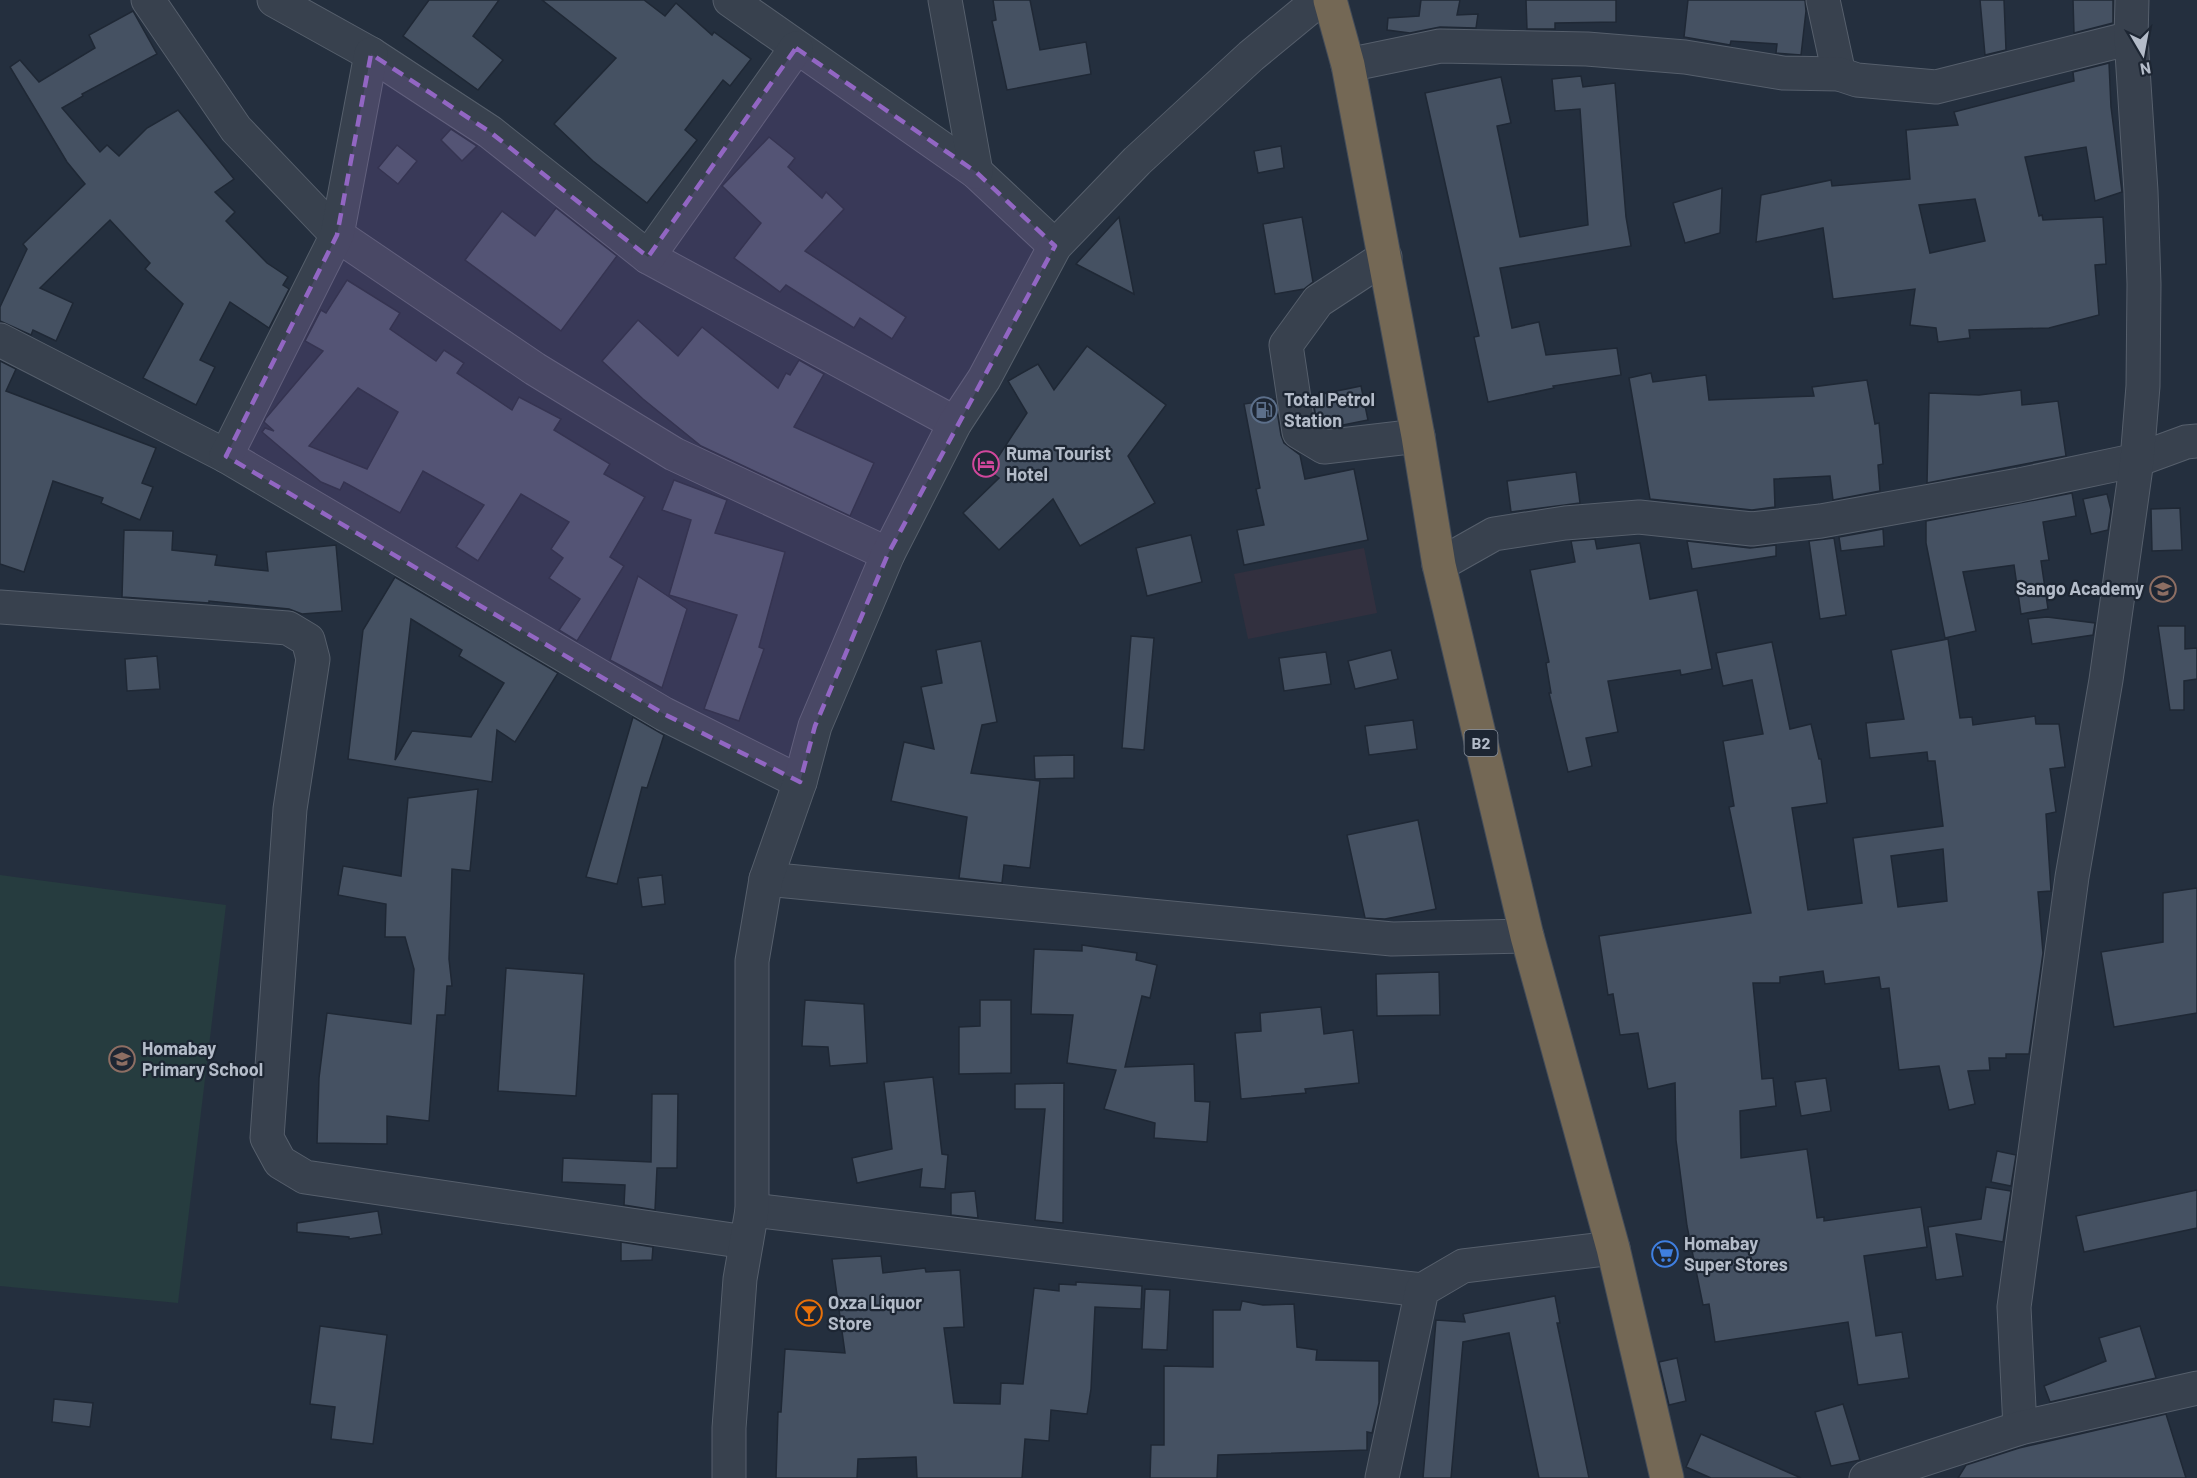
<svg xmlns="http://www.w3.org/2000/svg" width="2197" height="1478" font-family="Barlow,sans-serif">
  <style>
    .medical { fill: #32303f }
    .green { fill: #263c3f }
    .building { fill: #455162; stroke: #1f2835; stroke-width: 1.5; fill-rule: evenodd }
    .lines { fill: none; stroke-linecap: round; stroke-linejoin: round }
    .minor-casing { stroke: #565f6c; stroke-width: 35 }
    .highway-casing { stroke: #434c59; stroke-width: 35 }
    .minor { stroke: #38414e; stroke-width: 33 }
    .highway { stroke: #746855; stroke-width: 33 }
    .marked { fill: #9266c3; fill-opacity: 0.2; stroke: #9266c3; stroke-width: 4.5; stroke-dasharray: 12 8; stroke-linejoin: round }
    .labels { text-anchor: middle; stroke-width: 4.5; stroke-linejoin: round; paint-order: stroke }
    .shield { fill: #1d2633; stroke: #878f9c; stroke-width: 1.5 }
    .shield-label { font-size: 16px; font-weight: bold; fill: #b4bcc9 }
    .poi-label { font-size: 18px; font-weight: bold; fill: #b4bcc9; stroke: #1d2633; text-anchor: start }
  </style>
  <rect width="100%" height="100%" fill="#242f3e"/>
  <polygon class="medical" points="1364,548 1377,613 1248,639 1234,574"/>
  <polygon class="green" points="0,875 226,905 178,1303 0,1286"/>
  <g class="building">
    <polygon points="429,0 499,0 473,36 503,60 478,90 403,36"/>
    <polygon points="542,0 644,0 665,16 676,3 712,35 714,32 751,59 730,86 723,80 685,130 697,140 647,203 593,161 554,124 616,58"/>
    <polygon points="993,0 1030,0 1040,50 1086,42 1091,74 1007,90 992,21 996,20"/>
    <polygon points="1421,0 1460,0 1457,15 1478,14 1476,28 1440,27 1410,33 1387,30 1388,18 1419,16"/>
    <polygon points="1526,0 1616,0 1616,22 1555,23 1555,29 1527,29"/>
    <polygon points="1688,0 1805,0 1806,11 1801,55 1776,53 1777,44 1731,41 1730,45 1684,37"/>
    <polygon points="1980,0 2004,0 2006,50 1985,55"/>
    <polygon points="2073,0 2113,0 2113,23 2074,33"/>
    <polygon points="133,11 157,54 82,94 83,96 62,108 100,152 107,145 119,156 147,128 178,110 234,179 215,192 235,212 226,221 267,263 288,277 283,285 289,289 269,328 230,302 200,360 215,367 196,405 143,378 183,304 145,269 150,263 110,220 40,288 73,303 56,341 33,330 31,335 0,321 0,307 27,249 23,244 85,184 67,162 10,67 20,60 39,82 95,48 89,35"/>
    <path d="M2109 63 2111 107 2122 192 2095 201 2086 147 2025 157 2039 216 2042 215 2043 220 2103 217 2106 264 2095 265 2099 315 2049 328 1969 330 1970 338 1938 342 1936 328 1910 325 1915 289 1833 299 1823 228 1756 242 1761 195 1831 180 1832 186 1910 179 1906 130 1958 125 1954 112 2074 81 2073 72ZM1975 199 1985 241 1930 253 1919 205Z"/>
    <polygon points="1581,76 1583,87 1615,83 1626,217 1631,246 1500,268 1512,328 1539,322 1546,355 1617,348 1621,375 1553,386 1554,388 1488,402 1474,337 1479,336 1425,93 1501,77 1511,123 1497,126 1520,237 1588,225 1580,109 1555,111 1552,79"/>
    <polygon points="451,129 477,146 462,161 441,140"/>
    <polygon points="769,137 795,158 788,167 822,198 826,192 844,209 805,251 906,317 892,339 860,318 854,328 786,285 780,292 734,258 761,223 722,186"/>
    <polygon points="397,145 417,161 398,184 378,168"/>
    <polygon points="1281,146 1284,168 1258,173 1254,151"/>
    <polygon points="1722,188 1720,233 1685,243 1673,203"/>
    <polygon points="556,208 617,256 561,331 465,260 502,211 535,236"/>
    <polygon points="1119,217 1134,294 1076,264"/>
    <polygon points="1302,217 1313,282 1304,289 1275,294 1263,224"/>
    <path d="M347 280 400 313 390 329 436 361 444 350 464 363 457 373 512 410 519 397 561 419 554 430 610 464 604 474 645 497 610 557 624 566 577 641 559 630 580 599 549 578 563 558 551 549 569 522 521 494 478 561 456 547 484 505 423 471 400 513 344 482 340 490 321 482 262 432 265 428 274 431 264 422 266 418 323 351 305 341 321 310 326 313ZM358 388 398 412 367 469 309 446Z"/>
    <polygon points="638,320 678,356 702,327 778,388 786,373 790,375 799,360 824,374 794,427 874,463 850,516 701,446 643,399 602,361"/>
    <polygon points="1087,346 1166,405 1128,456 1155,503 1080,546 1053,499 999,550 963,513 999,478 989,471 1027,413 1008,381 1038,364 1054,390"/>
    <polygon points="0,361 16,369 6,391 156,448 142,483 153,487 140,520 101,503 103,498 53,481 24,572 0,564"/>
    <polygon points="1651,373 1653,382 1706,375 1709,400 1814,396 1812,387 1867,380 1875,424 1879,423 1883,464 1878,465 1880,491 1833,500 1830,476 1774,479 1775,507 1752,510 1650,499 1629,378"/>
    <polygon points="1361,386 1368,420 1328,428 1316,420 1313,396"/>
    <polygon points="2021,390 2022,405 2058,401 2066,456 1927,483 1929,393 1979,395"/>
    <polygon points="1275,399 1281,435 1284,443 1300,455 1305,479 1354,469 1368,540 1244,565 1237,530 1264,525 1256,489 1260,488 1244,404"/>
    <polygon points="1576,472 1580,503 1511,512 1507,481"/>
    <polygon points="674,480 727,500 715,533 785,552 759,647 764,649 739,721 704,709 737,615 669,595 691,520 662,510"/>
    <polygon points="2072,493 2076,516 2043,522 2049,560 2041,561 2048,609 2021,614 2014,565 1963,572 1976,631 1945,638 1926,543 1926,521"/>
    <polygon points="2107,494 2111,510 2108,530 2091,534 2083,499"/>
    <polygon points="2180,508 2182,550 2152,551 2151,509"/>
    <polygon points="1883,529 1884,546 1841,551 1839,537"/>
    <polygon points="124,530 173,531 172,550 217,555 215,565 268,571 266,552 336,545 342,611 302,614 289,609 209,601 209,603 122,597"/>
    <polygon points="1191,535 1202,582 1147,596 1136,548"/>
    <polygon points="1834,538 1846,615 1820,619 1809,541"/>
    <polygon points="1595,539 1597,549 1640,543 1650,599 1697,590 1712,669 1681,675 1680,670 1608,681 1618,732 1586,738 1592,766 1568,772 1549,693 1551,693 1546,663 1549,662 1530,570 1575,562 1571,541"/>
    <polygon points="1687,541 1750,548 1776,545 1776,556 1692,569"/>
    <polygon points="638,576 687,609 662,688 610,660"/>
    <path d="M395 577 558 673 515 742 497 730 492 782 348 759 363 630ZM411 619 462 650 459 656 504 683 471 737 412 731 395 760Z"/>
    <polygon points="2047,617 2095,623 2093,635 2032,644 2028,619"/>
    <polygon points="2158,626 2185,626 2185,649 2197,648 2197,679 2184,681 2184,710 2170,710"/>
    <polygon points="1131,636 1154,638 1144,750 1122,748"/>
    <path d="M1948 639 1960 718 1972 717 1973 725 2035 716 2036 724H2059L2065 767 2050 769 2056 812 2046 814 2051 891 2038 892 2043 953 2029 1054H2006V1058H1989L1990 1070 1968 1071 1975 1104 1949 1110 1939 1066 1899 1070 1889 988 1881 989 1879 977 1825 984 1823 971 1780 977V983H1753L1762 1079 1773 1078 1776 1106 1740 1111 1741 1158 1807 1149 1817 1218 1824 1217V1221L1921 1207 1927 1247 1864 1256 1876 1336 1902 1332 1909 1378 1858 1385 1848 1322 1715 1342 1709 1304 1703 1305 1687 1226 1676 1140 1675 1083 1648 1089 1638 1033 1620 1035 1613 994 1608 995 1599 936 1751 913 1729 807 1734 806 1723 741 1763 734 1752 680 1723 686 1716 653 1772 642 1790 729 1811 724 1819 759H1821L1827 803 1792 808 1808 910 1862 903 1853 838 1943 826 1935 761H1928L1927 752 1870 758 1866 723 1904 719 1891 650ZM1943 849 1947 901 1898 907 1891 856Z"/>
    <polygon points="981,641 997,722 982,725 971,773 1040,781 1030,868 1004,865 1002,883 959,878 967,817 891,801 904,742 934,749 921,687 942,683 936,650"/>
    <polygon points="1391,650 1398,679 1355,689 1348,661"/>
    <polygon points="1326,652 1331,684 1284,691 1279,658"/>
    <polygon points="157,656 160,689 127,691 125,659"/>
    <polygon points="633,717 664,735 647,788 642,787 617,884 586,877"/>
    <polygon points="1413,720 1417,749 1369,755 1365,726"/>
    <polygon points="1074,755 1074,778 1035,779 1034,756"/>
    <polygon points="478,789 470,871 452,869 449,959 452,986 447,986 445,1015 437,1015 429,1121 387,1116 387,1144 317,1143 319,1078 327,1013 411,1024 414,969 405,937 385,937 386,904 338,895 343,866 401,876 408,798"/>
    <polygon points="1418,820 1436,909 1385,919 1365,918 1347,835"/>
    <polygon points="662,875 665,904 642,907 638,878"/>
    <polygon points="2197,888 2197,1013 2114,1027 2101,952 2163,942 2163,893"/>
    <polygon points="1082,945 1137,953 1136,960 1157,965 1150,998 1142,996 1125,1067 1194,1064 1195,1101 1210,1102 1207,1142 1154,1138 1155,1123 1104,1109 1116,1070 1067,1063 1073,1015 1031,1014 1034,949 1082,951"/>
    <polygon points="506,968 584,974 576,1096 498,1091"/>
    <polygon points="1439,972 1440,1015 1377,1016 1376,974"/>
    <polygon points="805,1000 864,1004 867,1063 830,1066 828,1047 802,1046"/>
    <polygon points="980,1000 1011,1000 1011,1073 959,1074 959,1027 980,1026"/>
    <polygon points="1321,1007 1324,1034 1353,1030 1359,1083 1305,1089 1306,1093 1241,1099 1235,1033 1261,1031 1260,1013"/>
    <polygon points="933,1077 942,1154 948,1155 945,1189 920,1187 922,1169 857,1183 852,1158 892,1149 884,1082"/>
    <polygon points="1826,1078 1831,1111 1801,1116 1795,1082"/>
    <polygon points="1064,1083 1063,1223 1035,1220 1045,1109 1015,1109 1015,1084"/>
    <polygon points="652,1094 678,1094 677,1168 657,1168 655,1210 624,1205 625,1185 562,1182 563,1158 651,1162"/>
    <polygon points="1997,1151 2016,1155 2011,1186 1991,1182"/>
    <polygon points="1986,1187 2011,1191 2003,1242 1956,1234 1963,1276 1936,1280 1928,1227 1981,1219"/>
    <polygon points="2197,1190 2197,1228 2084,1252 2076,1216"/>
    <polygon points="975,1191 978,1218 951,1215 951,1193"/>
    <polygon points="378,1211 382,1234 349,1239 349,1237 297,1232 297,1223"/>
    <polygon points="621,1242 653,1247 652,1260 621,1261"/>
    <polygon points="881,1256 883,1273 925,1268 926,1272 960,1270 964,1327 944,1328 954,1403 1000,1404 1001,1383 1023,1384 1034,1288 1059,1291 1059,1284 1076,1285 1076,1282 1142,1286 1141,1309 1095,1307 1091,1389 1087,1414 1051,1410 1049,1441 1025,1439 1022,1478 917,1478 916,1457 858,1459 857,1478 776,1478 778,1412 781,1412 785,1349 845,1353 832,1259"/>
    <polygon points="1145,1289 1170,1290 1167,1350 1142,1349"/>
    <polygon points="1555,1296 1560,1323 1557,1323 1589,1478 1539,1478 1509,1333 1463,1342 1451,1478 1423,1478 1436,1320 1465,1322 1463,1314"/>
    <polygon points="1242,1301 1263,1305 1294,1304 1297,1347 1317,1350 1316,1360 1379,1361 1379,1403 1372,1433 1367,1432 1367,1450 1218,1455 1217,1478 1150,1478 1151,1445 1164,1445 1164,1366 1213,1367 1213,1310 1240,1310"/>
    <polygon points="320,1326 387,1335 373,1444 331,1439 335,1407 310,1404"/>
    <polygon points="2140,1326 2156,1378 2050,1402 2044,1386 2106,1361 2099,1338"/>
    <polygon points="1677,1358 1686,1401 1669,1405 1659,1362"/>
    <polygon points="54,1399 93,1403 90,1427 52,1422"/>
    <polygon points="1843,1404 1860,1460 1831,1466 1815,1412"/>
    <polygon points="2166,1414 2186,1478 1958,1478 1966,1465 2019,1448"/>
    <polygon points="1701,1434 1801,1478 1711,1478 1686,1467"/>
  </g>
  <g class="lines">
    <g class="minor-casing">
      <g id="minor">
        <polyline points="148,0 236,129 337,235 535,369 674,454 888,554"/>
        <polyline points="274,0 371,54 490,132 648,257 955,423"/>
        <polyline points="730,0 976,172 1055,246"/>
        <polyline points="945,0 976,172"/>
        <polyline points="1823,0 1839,74"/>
        <polyline points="1348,65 1440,46 1587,49 1685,57 1783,73 1839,74 1857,80 1936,87 2131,38"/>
        <polyline points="648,257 796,48"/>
        <polyline points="1385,257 1318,301 1286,345 1299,432 1324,447 1418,436"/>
        <polyline points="0,340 226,456 664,714 800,782"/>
        <polyline points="226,456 337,235 371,54"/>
        <polyline points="1439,565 1494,534 1565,523 1639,517 1752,529 1821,521 2019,485 2137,460 2186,442 2197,441"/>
        <polyline points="0,607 288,628 308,640 313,659 290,809 267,1138 280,1162 305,1177 746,1242"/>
        <polyline points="766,879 1392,939 1527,936"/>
        <polyline points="752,1210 1422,1290"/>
        <polyline points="2020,1428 2014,1307 2072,877 2106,680 2137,460 2143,386 2144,284 2141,191 2131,38 2132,0"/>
        <polyline points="729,1478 729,1428 740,1279 752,1210 752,961 766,879 800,782 815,726 888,554 955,423 984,379 1055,246 1137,161 1251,56 1319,0"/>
        <polyline points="1382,1478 1422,1290 1463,1266 1613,1248"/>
        <polyline points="1866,1478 2020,1428 2197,1388"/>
      </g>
    </g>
    <g class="highway-casing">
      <polyline id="highway" points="1330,0 1348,65 1418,436 1439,565 1527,936 1613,1248 1667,1478"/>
    </g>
    <use href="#minor" class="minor"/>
    <use href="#highway" class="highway"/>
  </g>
  <path class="marked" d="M796 48 976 172 1055 246 888 554 815 726 800 782 664 714 226 456 337 235 371 54 490 132 648 257Z"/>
  <defs>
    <g id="fuel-ring" transform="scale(1.35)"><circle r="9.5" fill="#1d2633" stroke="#5c6f8a" stroke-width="1.5"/><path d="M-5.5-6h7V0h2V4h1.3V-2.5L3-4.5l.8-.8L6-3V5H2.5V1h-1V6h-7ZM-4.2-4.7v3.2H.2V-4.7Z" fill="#5c6f8a"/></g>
    <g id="hotel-ring" transform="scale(1.35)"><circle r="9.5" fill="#1d2633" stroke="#d1479c" stroke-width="1.5"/><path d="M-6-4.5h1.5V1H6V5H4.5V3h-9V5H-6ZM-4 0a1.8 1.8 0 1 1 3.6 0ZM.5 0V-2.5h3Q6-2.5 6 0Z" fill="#d1479c"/></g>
    <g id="school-ring" transform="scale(1.35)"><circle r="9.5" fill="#1d2633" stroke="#8d6e63" stroke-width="1.5"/><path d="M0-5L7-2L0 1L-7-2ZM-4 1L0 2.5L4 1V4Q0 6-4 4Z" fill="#8d6e63"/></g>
    <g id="supermarket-ring" transform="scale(1.35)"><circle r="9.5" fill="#1d2633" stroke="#3f7fe0" stroke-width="1.5"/><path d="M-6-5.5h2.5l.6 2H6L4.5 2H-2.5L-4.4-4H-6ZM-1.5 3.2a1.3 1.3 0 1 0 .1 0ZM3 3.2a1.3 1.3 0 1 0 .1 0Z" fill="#3f7fe0"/></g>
    <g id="bar-ring" transform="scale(1.35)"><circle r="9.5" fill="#1d2633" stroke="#e8710a" stroke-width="1.5"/><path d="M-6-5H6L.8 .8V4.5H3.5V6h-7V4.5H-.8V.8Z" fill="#e8710a"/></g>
  </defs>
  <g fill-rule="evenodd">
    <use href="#fuel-ring" x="1264" y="410"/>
    <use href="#hotel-ring" x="986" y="464"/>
    <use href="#school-ring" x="2163" y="589"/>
    <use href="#school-ring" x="122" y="1059"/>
    <use href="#supermarket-ring" x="1665" y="1254"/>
    <use href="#bar-ring" x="809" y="1313"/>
  </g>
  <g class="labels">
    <rect class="shield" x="1464.5" y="730" width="33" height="26" rx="4.5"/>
    <g class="shield-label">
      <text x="1481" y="749">B2</text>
    </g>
    <g class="poi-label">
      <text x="1284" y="406">Total Petrol<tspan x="1284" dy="21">Station</tspan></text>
      <text x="1006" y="460">Ruma Tourist<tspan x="1006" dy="21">Hotel</tspan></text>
      <text x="2144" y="595" text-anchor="end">Sango Academy</text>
      <text x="142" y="1055">Homabay<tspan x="142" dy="21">Primary School</tspan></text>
      <text x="1684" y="1250">Homabay<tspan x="1684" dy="21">Super Stores</tspan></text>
      <text x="828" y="1309">Oxza Liquor<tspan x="828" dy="21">Store</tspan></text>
    </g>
  </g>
  <g transform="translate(2143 54) rotate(170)" stroke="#1d2633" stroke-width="4.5" paint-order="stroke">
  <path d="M0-4.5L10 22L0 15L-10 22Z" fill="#b4bcc9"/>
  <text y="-9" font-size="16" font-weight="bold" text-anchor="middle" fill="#b4bcc9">N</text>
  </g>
</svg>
